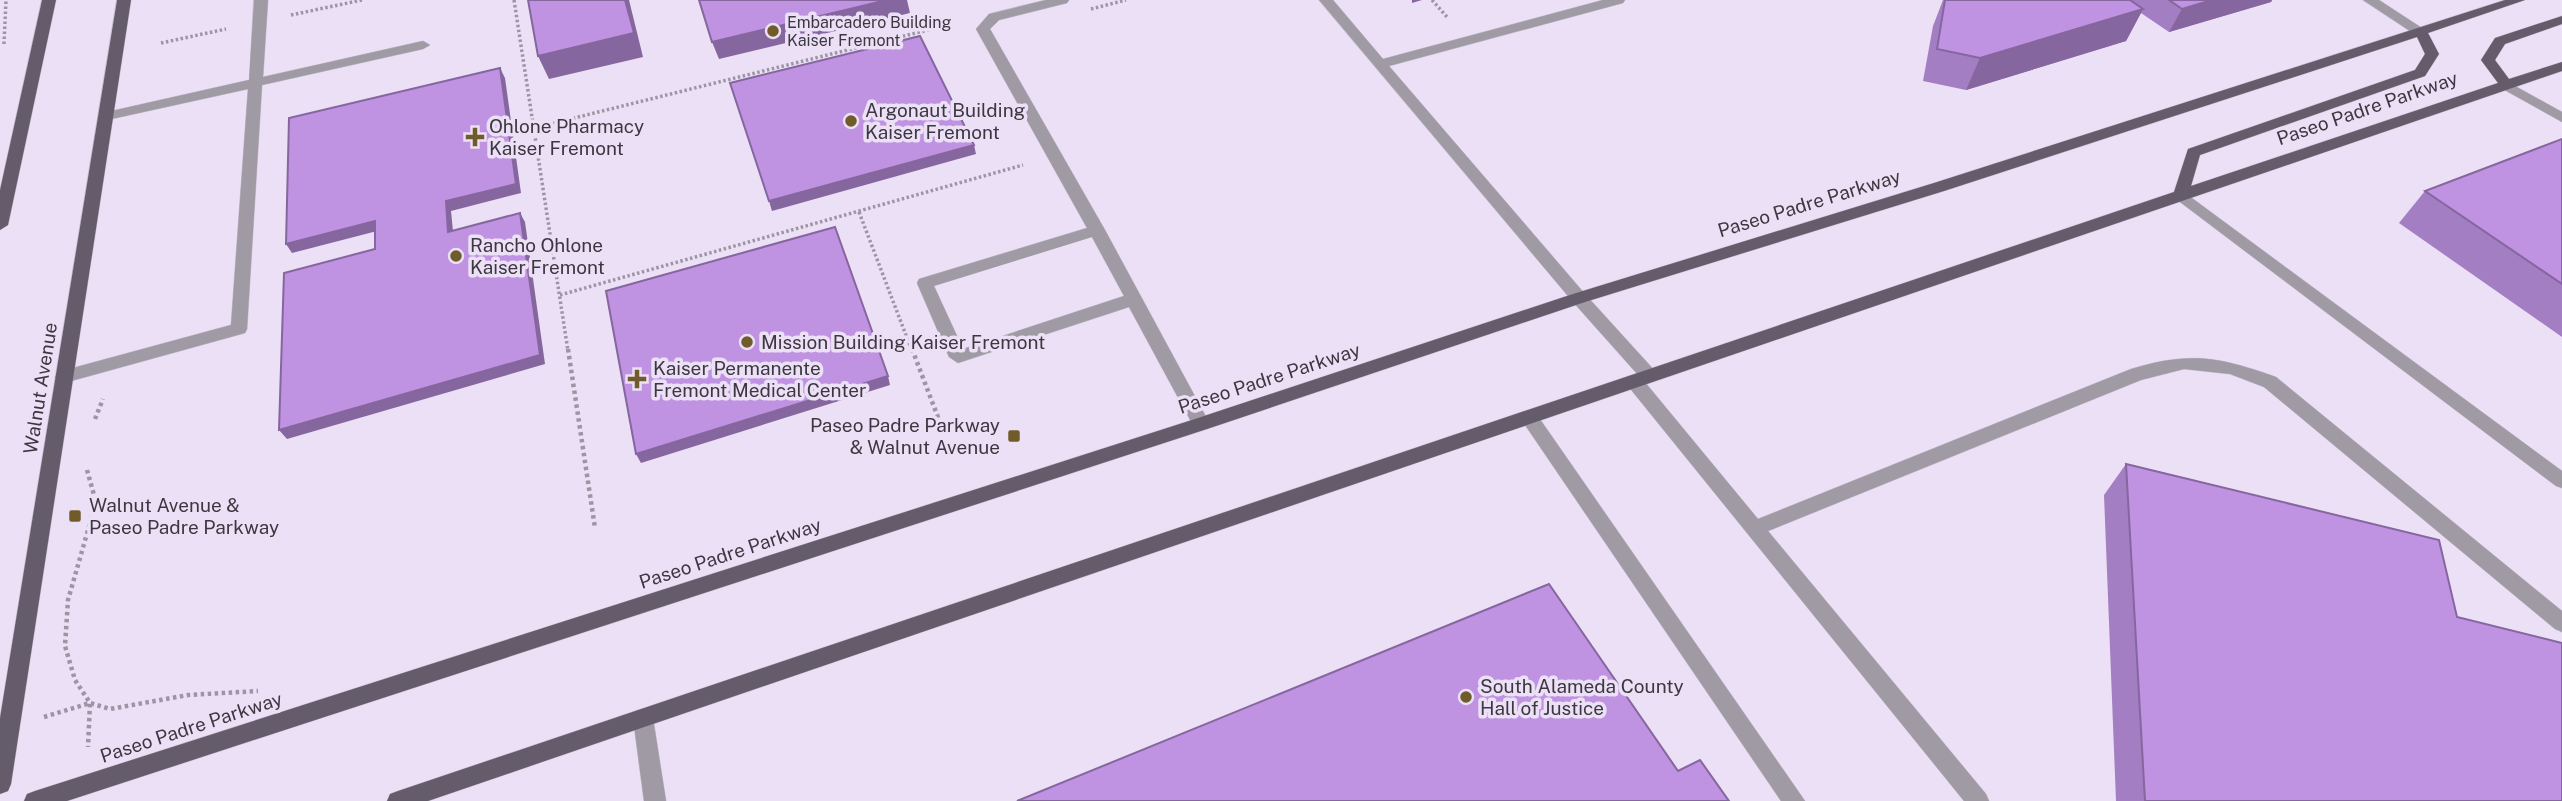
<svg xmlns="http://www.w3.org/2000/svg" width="2562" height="801" font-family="'Public Sans',sans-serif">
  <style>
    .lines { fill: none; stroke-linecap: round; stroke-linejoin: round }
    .minor-casing { stroke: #c8bed1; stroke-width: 1 }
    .major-casing { stroke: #c8bed1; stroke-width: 1 }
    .path-far1 { stroke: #9d95a4; stroke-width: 3.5; stroke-dasharray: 2.5 2.5; stroke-linecap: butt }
    .path { stroke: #9d95a4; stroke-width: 4.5; stroke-dasharray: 3.5 3.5; stroke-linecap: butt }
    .minor { fill: #9f9aa3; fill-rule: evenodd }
    .major { fill: #645c6b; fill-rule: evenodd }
    .wall { fill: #a47ec2 }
    .shaded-wall { fill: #86669e }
    .building { fill: #bf92e2; stroke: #86669e; stroke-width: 2 }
    .poi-dot { fill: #705c2b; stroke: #ebe0f5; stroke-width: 2.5 }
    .labels { text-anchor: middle; stroke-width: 7; stroke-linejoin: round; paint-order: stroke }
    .far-poi-label { font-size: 16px; fill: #3c3740; stroke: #ebe0f5; text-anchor: start }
    .street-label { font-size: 19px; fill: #3c3740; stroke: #ebe0f5 }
    .poi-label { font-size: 19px; fill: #3c3740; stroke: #ebe0f5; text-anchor: start }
  </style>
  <rect width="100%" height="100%" fill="#ebe0f5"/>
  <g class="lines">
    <g class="minor-casing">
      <g id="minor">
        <polygon points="254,0 268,0 263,77 423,41 430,45 423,49 262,85 247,329 245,333 64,383 58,382 55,377 58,372 231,325 248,89 107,120 100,116 107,112 249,80"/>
        <path d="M1046 0H1069L1067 3 999 20 990 29 1105 230 1210 424 1207 429H1195L1129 307 958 363 949 357 917 283 919 279 1087 228 976 29 989 14ZM1092 237 1124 296 963 349 934 286Z"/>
        <path d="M1319 0H1333L1383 59 1603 0H1625L1623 3 1389 66 1585 294 1655 371 1658 376 1655 381H1644L1758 519 2131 369C2191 351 2219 357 2276 377L2562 611V632L2555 629 2264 387 2230 374 2184 369 2141 380 1768 531 1986 794 1989 801H1964L1628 386 1625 381 1628 376H1639L1573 302Z"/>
        <polygon points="2363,0 2379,0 2428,32 2421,36 2416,35"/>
        <polygon points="2506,81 2562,112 2562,122 2501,88 2499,85"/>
        <polygon points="2181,190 2562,471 2562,488 2556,486 2176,199 2173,195 2176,191"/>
        <polygon points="1529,410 1535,412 1805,801 1781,801 1523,422 1520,417 1523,412"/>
        <polygon points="643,709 650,711 653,718 666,801 644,801 633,718 636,711"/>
      </g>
    </g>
    <g class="major-casing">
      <g id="major">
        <polygon points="42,0 56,0 8,225 0,230 0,190"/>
        <polygon points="117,0 131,0 11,784 8,791 0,794 0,718"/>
        <polygon points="2505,0 2525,0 2428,33 2439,54 2425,76 2200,155 2191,186 2498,83 2481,60 2495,38 2562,16 2562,24 2505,44 2495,60 2509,79 2562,62 2562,71 428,801 387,801 390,794 398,791 2174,192 2188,149 2415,70 2425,54 2417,37 1944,191 1585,302 1207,429 67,801 24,801 27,794 35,791 1195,419 1573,294 1934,183"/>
      </g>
    </g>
    <g class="path-far1">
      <polyline points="514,0 568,351"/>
      <polyline points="1432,0 1447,17"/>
      <polyline points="1091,9 1126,0"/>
      <polyline points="291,15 362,0"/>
      <polyline points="161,43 226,29"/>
      <polyline points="4,44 6,0"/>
      <polyline points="534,128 940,27"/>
      <polyline points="859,212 912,351"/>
      <polyline points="560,295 1023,165"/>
    </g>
    <g class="path">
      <polyline points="568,349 595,528"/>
      <polyline points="912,349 944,433"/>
      <polyline points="95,419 103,399"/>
      <polyline points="87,470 96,502 68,600 65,646 75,680 90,703 110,709 188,695 258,691"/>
      <polyline points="44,717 90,703 88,747"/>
    </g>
    <use href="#minor" class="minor"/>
    <use href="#major" class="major"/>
  </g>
  <g class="wall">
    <polygon points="1943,0 2272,0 2271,2 2169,32 2141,13 2126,41 1966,90 1923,81 1933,26"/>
    <polygon points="2562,139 2562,337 2399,223 2425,191"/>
    <polygon points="2126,464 2457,617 2562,801 2116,801 2104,495"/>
  </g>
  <g class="shaded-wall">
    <polygon points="625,0 629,0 643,57 549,79 538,56"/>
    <polygon points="887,0 907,0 910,13 719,59 712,42"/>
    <polygon points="1412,0 1422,0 1412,3"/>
    <polygon points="2212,0 2272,0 2271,2 2169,32 2182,9"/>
    <polygon points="2143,9 2126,41 1966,90 1980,58"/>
    <polygon points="500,68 505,78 521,193 451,211 454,241 448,232 446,201"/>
    <polygon points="974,145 976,154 772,211 769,201"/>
    <polygon points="520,213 525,222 545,364 287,439 279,430"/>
    <polygon points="375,221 381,230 292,253 286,244"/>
    <polygon points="888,376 890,385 641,463 636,454"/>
  </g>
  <g class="building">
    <polygon points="528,0 625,0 634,33 538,56"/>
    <polygon points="699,0 887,0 712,42"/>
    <polygon points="1945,0 2130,0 2143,9 1980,58 1937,49"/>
    <polygon points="2169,0 2212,0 2182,9"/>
    <polygon points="920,36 974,145 769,201 730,83"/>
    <polygon points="500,68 516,184 446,201 448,232 520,213 540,355 279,430 284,273 375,249 375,221 286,244 289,118"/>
    <polygon points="2562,139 2562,284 2425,191"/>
    <polygon points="835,227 888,376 636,454 606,291"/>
    <polygon points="2126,464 2439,540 2457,617 2562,643 2562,801 2145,801"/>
    <polygon points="1549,584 1678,771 1700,760 1729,801 1017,801"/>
  </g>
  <g class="poi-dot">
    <circle cx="773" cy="31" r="7"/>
    <circle cx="851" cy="121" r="7"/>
    <path d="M471.5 126.5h7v7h7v7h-7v7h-7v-7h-7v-7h7z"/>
    <circle cx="456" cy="256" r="7"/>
    <circle cx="747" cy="342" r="7"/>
    <path d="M633.5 368.5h7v7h7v7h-7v7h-7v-7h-7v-7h7z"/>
    <rect x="1007" y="429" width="14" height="14" rx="3.5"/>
    <rect x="68" y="509" width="14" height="14" rx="3.5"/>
    <circle cx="1466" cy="697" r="7"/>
  </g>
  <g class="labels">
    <g class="far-poi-label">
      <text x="787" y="28">Embarcadero Building<tspan x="787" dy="18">Kaiser Fremont</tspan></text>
    </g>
    <g class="street-label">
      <text transform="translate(2367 108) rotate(-19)" y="7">Paseo Padre Parkway</text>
      <text transform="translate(1809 203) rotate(-17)" y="7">Paseo Padre Parkway</text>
      <text transform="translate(1269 378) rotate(-18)" y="7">Paseo Padre Parkway</text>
      <text transform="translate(40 388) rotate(-81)" y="7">Walnut Avenue</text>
      <text transform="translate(730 553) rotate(-18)" y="7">Paseo Padre Parkway</text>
      <text transform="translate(191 727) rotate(-18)" y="7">Paseo Padre Parkway</text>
    </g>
    <g class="poi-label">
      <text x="865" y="117">Argonaut Building<tspan x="865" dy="22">Kaiser Fremont</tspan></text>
      <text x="489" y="133">Ohlone Pharmacy<tspan x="489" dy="22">Kaiser Fremont</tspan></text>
      <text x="470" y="252">Rancho Ohlone<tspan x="470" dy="22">Kaiser Fremont</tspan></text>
      <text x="761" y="349">Mission Building Kaiser Fremont</text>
      <text x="653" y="375">Kaiser Permanente<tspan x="653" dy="22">Fremont Medical Center</tspan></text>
      <text x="1000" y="432" text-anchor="end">Paseo Padre Parkway<tspan x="1000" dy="22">&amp; Walnut Avenue</tspan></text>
      <text x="89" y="512">Walnut Avenue &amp;<tspan x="89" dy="22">Paseo Padre Parkway</tspan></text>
      <text x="1480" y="693">South Alameda County<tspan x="1480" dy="22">Hall of Justice</tspan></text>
    </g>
  </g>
</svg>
